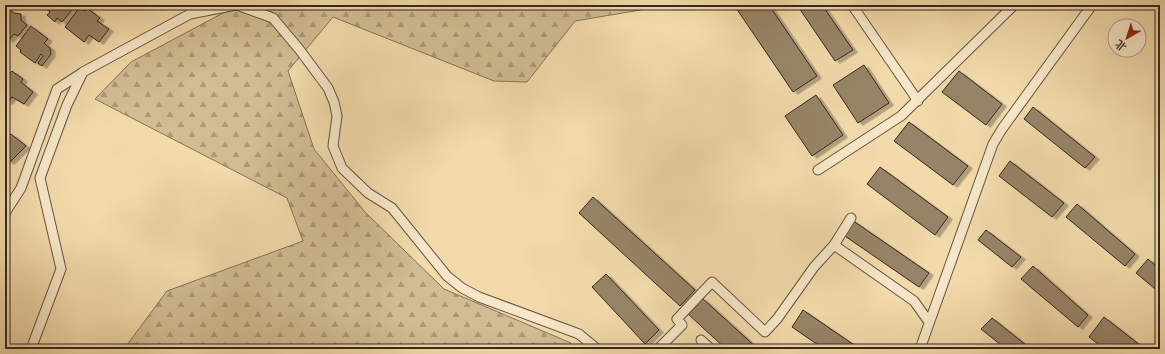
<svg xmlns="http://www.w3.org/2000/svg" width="1165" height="354" font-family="Alegreya,'Noto Serif SC',serif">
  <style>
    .forest { fill: url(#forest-firs); stroke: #84725a }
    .building { fill: #978468; stroke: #352720; filter: url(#shadow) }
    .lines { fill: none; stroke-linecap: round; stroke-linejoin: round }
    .minor-casing { stroke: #645442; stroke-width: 11 }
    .minor { stroke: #f7e7c8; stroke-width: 9 }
  </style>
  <defs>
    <pattern id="forest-firs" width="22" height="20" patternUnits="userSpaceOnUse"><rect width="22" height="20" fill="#d2bc93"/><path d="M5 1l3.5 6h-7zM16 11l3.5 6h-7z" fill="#ab9978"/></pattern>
    <filter id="shadow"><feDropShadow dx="4.5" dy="2.5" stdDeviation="0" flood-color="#0004"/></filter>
  </defs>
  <rect width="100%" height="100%" fill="#f2daaa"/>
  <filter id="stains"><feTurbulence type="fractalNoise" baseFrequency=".005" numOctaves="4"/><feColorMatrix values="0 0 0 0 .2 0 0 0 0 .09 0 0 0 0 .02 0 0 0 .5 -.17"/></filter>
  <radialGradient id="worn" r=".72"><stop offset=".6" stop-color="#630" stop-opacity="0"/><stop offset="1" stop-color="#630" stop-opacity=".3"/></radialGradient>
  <polygon class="forest" points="238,5 670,5 575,21 527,82 494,81 333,17 288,71 314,149 365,212 444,289 571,343 571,349 124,349 167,291 303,241 287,198 95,99 131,62"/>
  <g class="building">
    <polygon points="76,5 62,22 57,18 55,22 47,15 50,12 42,6"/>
    <polygon points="734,5 769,5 817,76 793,92"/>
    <polygon points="797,5 822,5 853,50 835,61"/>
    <polygon points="6,7 14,13 21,14 21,20 27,25 18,36 14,34 9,40 5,37"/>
    <polygon points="80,7 85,11 87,8 100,18 97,21 109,29 99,42 89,35 84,42 65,27"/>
    <polygon points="31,26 48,39 44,43 50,48 51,54 42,66 38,63 43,56 41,54 35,63 20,52 21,50 16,46"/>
    <polygon points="864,65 889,103 858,123 833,85"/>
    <polygon points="5,71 9,74 12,71 23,79 21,82 33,92 24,104 12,97 8,102 5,99"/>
    <polygon points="959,71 1002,104 986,125 942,92"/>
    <polygon points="816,95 843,135 812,156 785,116"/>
    <polygon points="1033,107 1095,157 1085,168 1024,119"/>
    <polygon points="909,122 968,166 953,185 894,141"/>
    <polygon points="5,134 8,137 11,134 26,146 10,162 5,159"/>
    <polygon points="1010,161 1064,203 1052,217 999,176"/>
    <polygon points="880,167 948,217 935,235 867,184"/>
    <polygon points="593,197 695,290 680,306 579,213"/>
    <polygon points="1077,204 1135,254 1125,266 1066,217"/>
    <polygon points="852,220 929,273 919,287 842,234"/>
    <polygon points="986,230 1021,257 1012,267 978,240"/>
    <polygon points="1148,259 1160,269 1160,293 1136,273"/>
    <polygon points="1033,266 1088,315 1078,327 1021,279"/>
    <polygon points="606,274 659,330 645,344 592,287"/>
    <polygon points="702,298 758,349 726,349 688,314"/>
    <polygon points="803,310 860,349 824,349 792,327"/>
    <polygon points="1104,317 1145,349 1105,349 1089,337"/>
    <polygon points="992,318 1031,349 1006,349 981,329"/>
  </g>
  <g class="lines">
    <g class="minor-casing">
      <g id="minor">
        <polyline points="237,5 273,18 299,49 328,88 334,102 337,116 333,146 342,168 368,193 392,208 447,276 462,288 479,297 579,334 597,349"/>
        <polyline points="852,5 918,101"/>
        <polyline points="818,170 901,116 1014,5"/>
        <polyline points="5,213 21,188 57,89 82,73"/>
        <polyline points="834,245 914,301 929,322"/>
        <polyline points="701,340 711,349"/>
        <polyline points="31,349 61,269 40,178 67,105 83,72 190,14 236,5"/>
        <polyline points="658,349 682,325 677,319 712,282 765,332 777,319 814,267 834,245 851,218"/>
        <polyline points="920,349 993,144 1002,129 1092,5"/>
      </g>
    </g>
    <use href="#minor" class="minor"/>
  </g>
  <rect width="1165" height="354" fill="none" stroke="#f2daaa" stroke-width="20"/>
  <rect x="6" y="6" width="1153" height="342" fill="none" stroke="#352720" stroke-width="2"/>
  <rect x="10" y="10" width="1145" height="334" fill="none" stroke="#352720"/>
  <g transform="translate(1127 38) rotate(219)"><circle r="19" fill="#f7e7c8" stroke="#a99a85"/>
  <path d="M0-3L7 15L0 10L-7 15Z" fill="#8f2418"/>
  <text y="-6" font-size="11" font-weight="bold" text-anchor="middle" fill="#352720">北</text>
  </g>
  <rect width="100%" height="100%" filter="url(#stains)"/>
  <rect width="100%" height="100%" fill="url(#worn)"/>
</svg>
